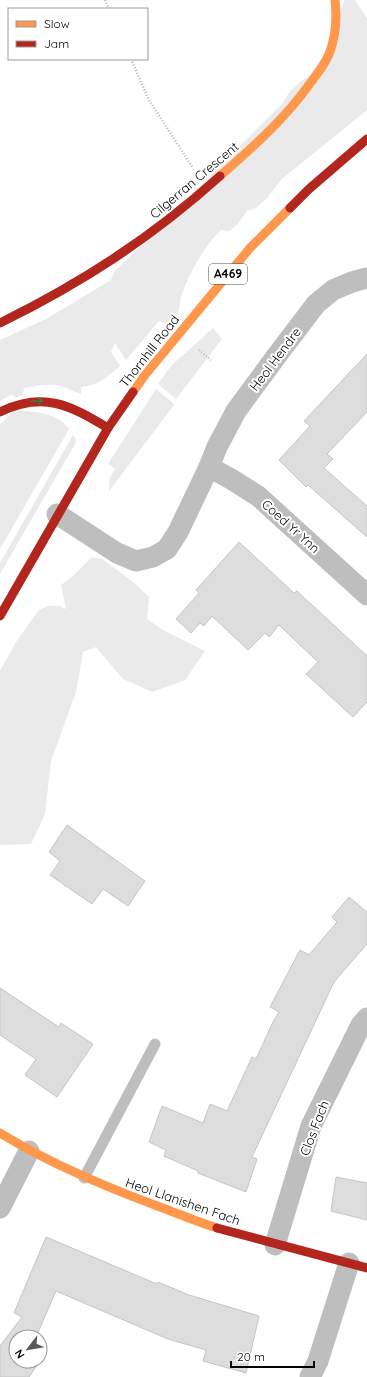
<svg xmlns="http://www.w3.org/2000/svg" width="367" height="1377" font-family="Quicksand,sans-serif">
  <style>
    .green { fill: #eaeaea }
    .building { fill: #ddd; stroke: #c5c5c5 }
    .lines { fill: none; stroke-linecap: round; stroke-linejoin: round }
    .path { stroke: #b8b8b8; stroke-width: 2.5; stroke-dasharray: 1 2; stroke-linecap: butt }
    .lane { stroke: #bebebe; stroke-width: 11 }
    .street { stroke: #bebebe; stroke-width: 21 }
    .slow { stroke: #ff974d; stroke-width: 9 }
    .jam { stroke: #b3261e; stroke-width: 9 }
    .oneway { stroke: #3b803e }
    .labels { text-anchor: middle; stroke-width: 4; stroke-linejoin: round; paint-order: stroke }
    .shield { fill: #fff; stroke: #4c4c4c; stroke-width: 1 }
    .shield-label { font-size: 12px; font-weight: bold; fill: #000 }
    .street-label { font-size: 13px; fill: #000; stroke: #fff }
  </style>
  <rect width="100%" height="100%" fill="#fff"/>
  <g class="green">
    <path d="M344 0H355L367 18V110L282 179 267 198 256 208 247 211 237 225 229 231 221 230C206 244 190 272 183 291 177 306 183 312 169 325L159 321 126 360 115 343 111 352 120 366C106 378 99 385 81 387V394C73 392 67 387 60 386 48 383 36 386 24 388L23 395 16 398 12 394 0 401V340L46 319 111 280 114 272 282 104 290 91 305 78 318 80Z"/>
    <polygon points="213,328 222,339 176,399 158,384 171,366"/>
    <polygon points="156,389 172,402 174,405 109,491 110,477 115,469 108,464"/>
    <path d="M13 410C33 412 56 411 69 429L0 549V424L3 422Z"/>
    <polygon points="73,435 76,439 75,444 0,574 0,563"/>
    <polygon points="92,557 102,559 132,581 149,597 147,619 163,630 205,651 185,680 152,692 123,679 96,647 83,652 76,692 51,761 45,814 31,844 0,845 0,671 16,642 39,610 48,606 59,606 66,609 61,585 73,576"/>
  </g>
  <g class="building">
    <polygon points="367,354 367,412 327,454 333,459 324,468 367,506 367,537 308,485 306,487 279,460 310,426 304,421"/>
    <polygon points="239,542 294,593 297,591 367,656 367,702 353,717 306,674 318,662 279,625 269,637 265,633 248,650 212,616 204,626 200,623 191,633 176,619 199,593 196,590"/>
    <polygon points="67,825 145,881 128,906 103,889 92,904 50,875 60,861 49,852"/>
    <polygon points="349,897 367,912 367,944 334,982 252,1157 257,1159 246,1192 198,1173 198,1171 164,1156 166,1150 149,1142 162,1106 203,1123 210,1104 227,1111 252,1057 256,1059 273,1022 279,1012 270,1007 300,950 309,955 337,922 332,917"/>
    <polygon points="0,988 59,1027 61,1023 93,1044 57,1097 25,1075 36,1059 0,1035"/>
    <polygon points="336,1177 367,1183 367,1220 331,1211"/>
    <polygon points="46,1237 157,1284 158,1282 189,1295 259,1316 246,1373 203,1361 206,1350 168,1339 56,1291 36,1337 16,1337 16,1361 40,1361 29,1377 0,1377 0,1346 22,1317 14,1313"/>
  </g>
  <g class="lines">
    <g class="path">
      <polyline points="105,0 109,9"/>
      <polyline points="131,59 149,100 193,168"/>
      <polyline points="199,350 211,360"/>
    </g>
    <polyline class="lane" points="84,1178 155,1044"/>
    <g class="street">
      <polyline points="209,467 231,479 258,496 367,595"/>
      <polyline points="57,514 117,553 136,561 153,557 167,549 178,532 209,467 217,447 236,411 278,354 316,304 333,290 352,282 367,278"/>
      <polyline points="0,1208 29,1151"/>
      <polyline points="275,1245 311,1126 361,1025 367,1018"/>
      <polyline points="310,1377 318,1361 349,1263"/>
    </g>
    <g class="slow">
      <path d="M220 176C253 147 286 118 311 82 318 73 325 64 329 54 336 37 337 18 335 0"/>
      <polyline points="133,392 145,375 250,248 290,208"/>
      <path d="M0 1133C51 1164 104 1186 160 1207 179 1214 198 1222 217 1228"/>
    </g>
    <g class="jam">
      <polyline points="290,208 309,189 367,139"/>
      <path d="M0 323C83 282 151 238 220 176"/>
      <path d="M0 412C43 391 70 405 108 428"/>
      <polyline points="0,616 108,428 133,392"/>
      <polyline points="217,1228 367,1268"/>
    </g>
  </g>
  <defs><path id="oneway-shaft" d="M-6 0H5M1.5-3L5.5 0L1.5 3" fill="none" stroke-width="1.6" stroke-linecap="round" stroke-linejoin="round"/></defs>
  <use class="oneway" href="#oneway-shaft" transform="translate(37 401) rotate(-3)"/>
  <g class="labels">
    <rect class="shield" x="209" y="264" width="38" height="20" rx="3"/>
    <g class="shield-label">
      <text x="228" y="278">A469</text>
    </g>
    <g class="street-label">
      <text transform="translate(194 180) rotate(-40)" y="5">Cilgerran Crescent</text>
      <text transform="translate(149 351) rotate(-52)" y="5">Thornhill Road</text>
      <text transform="translate(275 359) rotate(-53)" y="5">Heol Hendre</text>
      <text transform="translate(291 526) rotate(42)" y="5">Coed Yr Ynn</text>
      <text transform="translate(314 1128) rotate(-69)" y="5">Clos Fach</text>
      <text transform="translate(183 1201) rotate(19)" y="5">Heol Llanishen Fach</text>
    </g>
  </g>
  <rect x="8" y="8" width="140" height="52" fill="#ffffff" stroke="#999999"/>
  <rect x="16" y="21" width="20" height="6" fill="#ff974d" stroke="#999999"/>
  <text x="44" y="28" font-size="12" fill="#000000">Slow</text>
  <rect x="16" y="41" width="20" height="6" fill="#b3261e" stroke="#999999"/>
  <text x="44" y="48" font-size="12" fill="#000000">Jam</text>
  <g transform="translate(28 1349) rotate(239)"><circle r="19" fill="#ffffff" stroke="#999999"/>
  <path d="M0-3L7 15L0 10L-7 15Z" fill="#595959"/>
  <text y="-6" font-size="11" font-weight="bold" text-anchor="middle" fill="#000000">N</text>
  </g>
  <path d="M231 1361v6h83v-6" fill="none" stroke="#000000" stroke-width="2"/>
  <text x="237" y="1361" font-size="12" fill="#000000" stroke="#ffffff" stroke-width="3" paint-order="stroke">20 m</text>
</svg>
